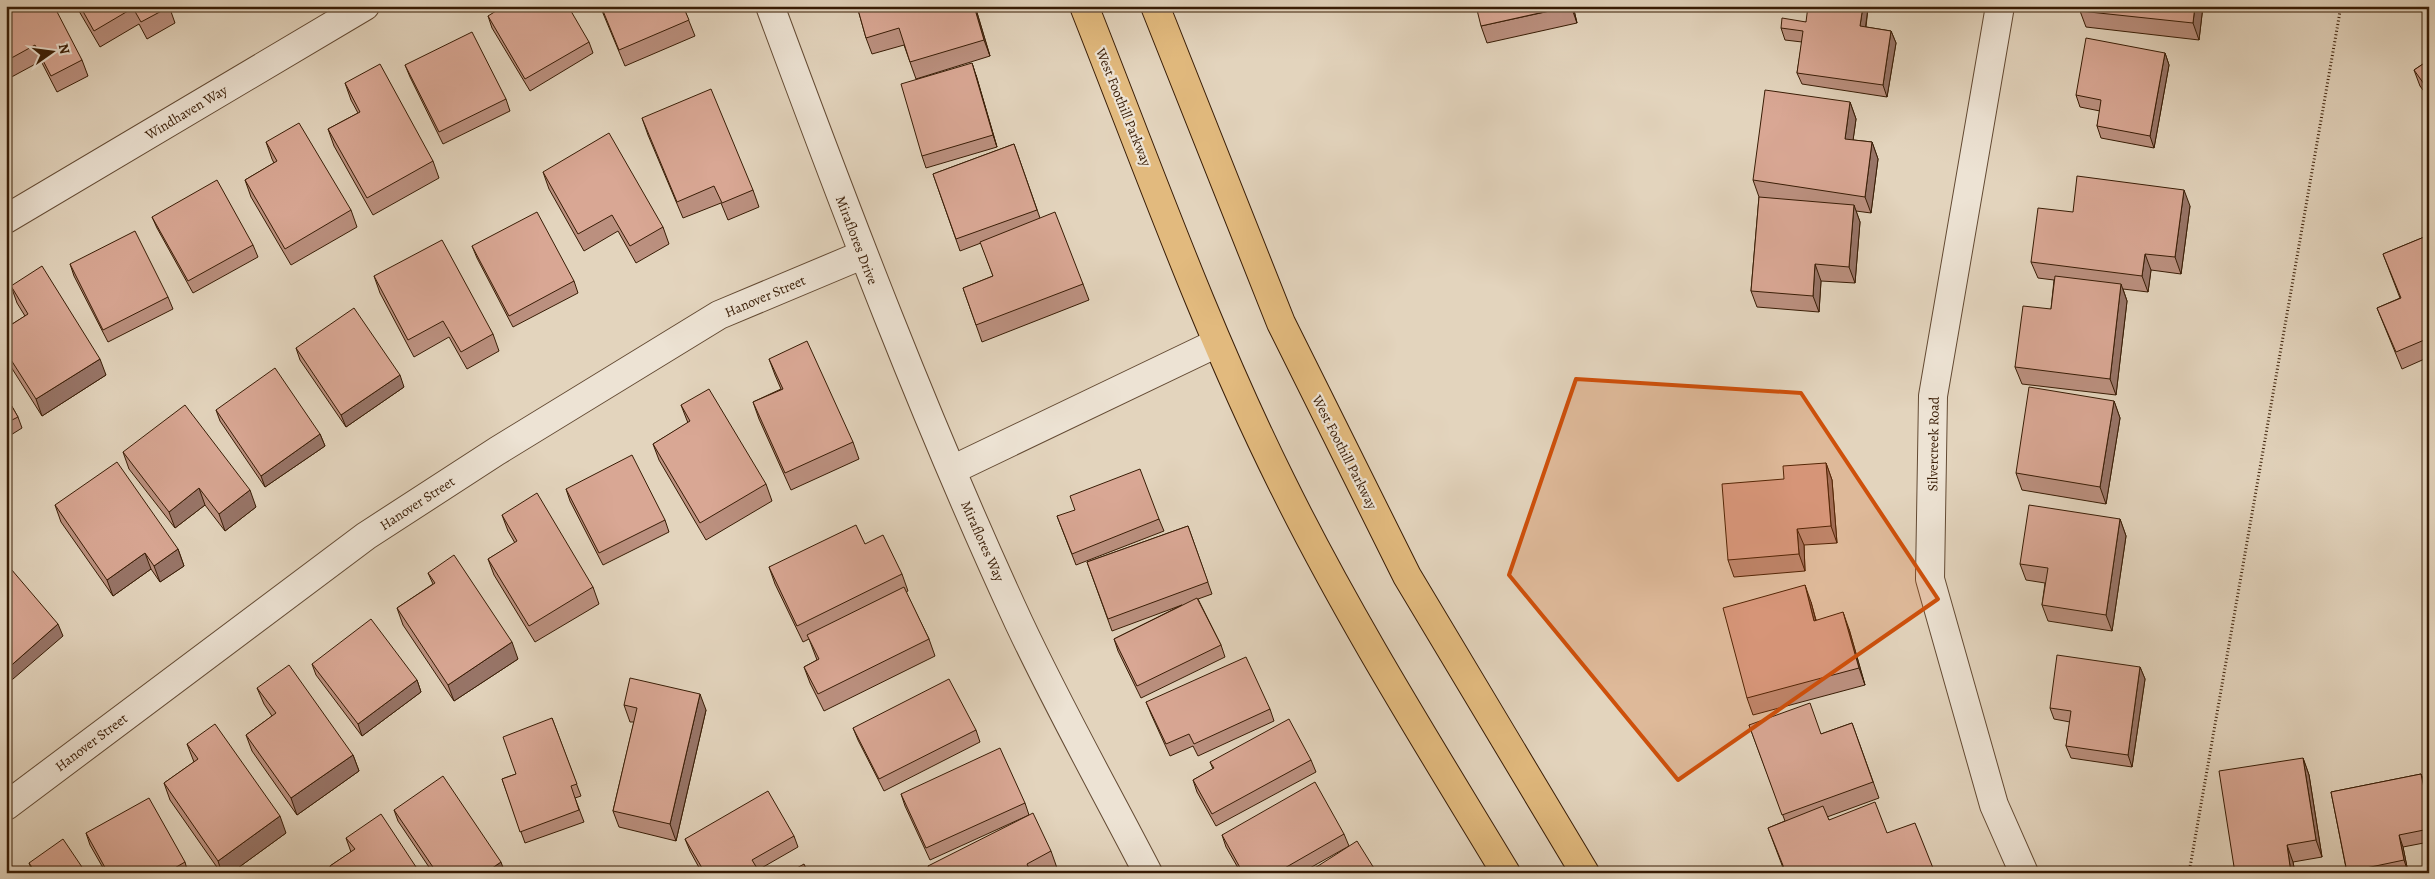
<svg xmlns="http://www.w3.org/2000/svg" width="2435" height="879" font-family="Alegreya,serif">
  <style>
    .lines { fill: none; stroke-linecap: round; stroke-linejoin: round }
    .street-casing { stroke: #634a33; stroke-width: 30 }
    .primary-casing { stroke: #381c05; stroke-width: 30 }
    .path { stroke: #381c05; stroke-width: 3; stroke-dasharray: 1 2.5; stroke-linecap: butt }
    .street { stroke: #ede3d4; stroke-width: 28 }
    .primary { stroke: #e2ba7e; stroke-width: 28 }
    .wall { fill: #bb907f; stroke: #381c05 }
    .shaded-wall { fill: #987568; stroke: #381c05 }
    .building { fill: #d9a794; stroke: #381c05 }
    .marked { fill: #ce500b; fill-opacity: 0.2; stroke: #ce500b; stroke-width: 4; stroke-linejoin: round }
    .labels { text-anchor: middle; stroke-width: 4.5; stroke-linejoin: round; paint-order: stroke }
    .street-label { font-size: 14px; fill: #381c05; stroke: #ede3d4 }
  </style>
  <rect width="100%" height="100%" fill="#e3d4bd"/>
  <filter id="stains"><feTurbulence type="fractalNoise" baseFrequency=".004" numOctaves="4"/><feColorMatrix values="0 0 0 0 .2 0 0 0 0 .09 0 0 0 0 .02 0 0 0 .5 -.17"/></filter>
  <radialGradient id="worn" r=".72"><stop offset=".6" stop-color="#630" stop-opacity="0"/><stop offset="1" stop-color="#630" stop-opacity=".3"/></radialGradient>
  <g class="lines">
    <g class="street-casing">
      <g id="street">
        <path d="M770 6C847 214 926 422 1019 623 1059 708 1105 790 1148 873"/>
        <polyline points="2000,6 1933,396 1930,579 1994,805 2024,873"/>
        <polyline points="6,219 365,6"/>
        <polyline points="952,470 1217,343"/>
        <polyline points="6,806 366,536 497,451 719,315 862,255"/>
      </g>
    </g>
    <g class="primary-casing">
      <g id="primary">
        <path d="M1084 6C1147 165 1205 328 1281 481 1348 617 1428 744 1506 873"/>
        <polyline points="1155,6 1281,323 1407,576 1585,873"/>
      </g>
    </g>
    <polyline class="path" points="2189,873 2341,6"/>
    <use href="#street" class="street"/>
    <use href="#primary" class="primary"/>
  </g>
  <g class="wall">
    <polygon points="6,6 82,60 88,76 57,92 41,61 6,80"/>
    <polygon points="76,6 169,6 175,23 147,39 139,24 100,47"/>
    <polygon points="600,6 683,6 695,36 625,66"/>
    <polygon points="857,6 975,6 990,56 916,79 904,45 872,54 866,38"/>
    <polygon points="1573,6 1577,23 1487,43 1481,26"/>
    <polygon points="1863,6 1868,6 1868,8 1866,27 1891,31 1896,43 1887,97 1802,84 1797,73 1802,42 1785,40 1781,28 1806,22"/>
    <polygon points="2080,6 2203,6 2199,40 2086,27 2080,11"/>
    <polygon points="488,16 589,42 593,53 530,91 492,28"/>
    <polygon points="2165,53 2169,65 2154,148 2101,138 2097,126 2100,111 2080,107 2076,95"/>
    <polygon points="2429,60 2429,98 2420,86 2414,70"/>
    <polygon points="405,65 506,99 510,111 443,144 410,77"/>
    <polygon points="976,75 997,147 926,168 922,156"/>
    <polygon points="345,83 433,161 439,178 373,215 334,146 328,129 358,113 351,100"/>
    <polygon points="1850,102 1856,119 1853,140 1872,142 1878,159 1871,213 1856,211 1860,222 1855,283 1821,281 1819,312 1757,307 1751,291 1759,197 1753,180"/>
    <polygon points="642,118 753,190 759,207 728,220 721,203 683,218 648,135"/>
    <polygon points="266,142 351,210 357,227 291,265 251,197 245,180 274,163 272,159"/>
    <polygon points="1014,144 1040,218 1083,284 1089,300 982,342 963,288 993,276 981,243 960,251 933,174"/>
    <polygon points="543,172 663,227 669,244 636,263 618,231 584,251 549,189"/>
    <polygon points="2190,206 2181,274 2151,270 2148,292 2123,289 2127,301 2116,395 2022,384 2015,367 2051,309 2054,280 2038,278 2031,262 2073,212"/>
    <polygon points="152,217 253,245 258,257 193,293 157,228"/>
    <polygon points="2429,235 2429,357 2402,369 2377,308 2400,298 2383,254"/>
    <polygon points="472,246 574,281 578,293 513,327 477,258"/>
    <polygon points="70,264 168,297 173,309 108,342 74,276"/>
    <polygon points="374,276 493,334 499,351 467,369 449,337 414,357 380,293"/>
    <polygon points="11,286 106,375 42,416 6,359 6,328 25,316 17,303"/>
    <polygon points="296,348 404,387 346,427 300,360"/>
    <polygon points="769,359 853,442 859,459 791,490 759,419 753,402 781,389 775,375"/>
    <polygon points="6,396 18,417 22,428 6,438"/>
    <polygon points="2114,401 2120,418 2106,504 2022,490 2016,473"/>
    <polygon points="681,405 766,484 772,501 706,540 659,460 653,444 688,423"/>
    <polygon points="216,410 320,434 325,446 265,487 220,421"/>
    <polygon points="123,452 256,507 225,531 205,505 175,528 129,469"/>
    <polygon points="1826,463 1832,480 1837,543 1804,545 1805,571 1734,577 1728,560 1784,479"/>
    <polygon points="566,489 665,520 669,532 603,565 570,501"/>
    <polygon points="55,505 178,549 184,566 160,582 151,569 113,596 61,522"/>
    <polygon points="502,515 593,587 599,604 535,642 494,575 488,559 515,543 508,531"/>
    <polygon points="1057,516 1159,519 1164,531 1076,565"/>
    <polygon points="2120,519 2126,536 2112,631 2048,621 2042,605 2045,583 2026,580 2020,564"/>
    <polygon points="1188,526 1212,594 1198,599 1221,645 1225,657 1141,698 1118,651 1114,639 1182,605 1112,631 1087,562"/>
    <polygon points="865,544 902,574 908,591 906,592 929,639 935,656 824,711 810,683 804,667 817,660 809,639 803,642 775,584 769,567"/>
    <polygon points="428,573 518,659 454,701 403,625 397,608 433,584"/>
    <polygon points="1811,602 1816,620 1849,629 1865,685 1753,715 1747,698"/>
    <polygon points="312,664 417,680 421,692 362,736 316,675"/>
    <polygon points="2140,667 2145,679 2132,767 2071,758 2066,746 2070,722 2054,719 2050,708"/>
    <polygon points="257,688 353,755 359,771 297,815 252,751 246,735 272,716 264,704"/>
    <polygon points="1146,702 1270,709 1274,721 1198,756 1193,746 1170,756 1151,714"/>
    <polygon points="624,705 706,710 676,841 619,827 613,811 634,722 630,722"/>
    <polygon points="552,718 581,796 575,798 584,822 525,843 502,779 516,774"/>
    <polygon points="1852,723 1879,798 1827,817 1829,820 1887,833 1935,873 1785,873 1768,828 1785,821 1749,725 1821,734"/>
    <polygon points="853,728 976,730 980,742 884,791 858,740"/>
    <polygon points="187,744 286,833 231,873 221,873 170,800 164,783 194,762"/>
    <polygon points="2303,758 2309,775 2322,857 2293,862 2295,873 2235,873"/>
    <polygon points="1311,760 1316,772 1216,826 1197,792 1193,780 1213,769 1210,762"/>
    <polygon points="2421,774 2426,786 2429,801 2429,842 2403,847 2408,872 2405,873 2347,873 2331,792"/>
    <polygon points="901,794 1025,803 1029,815 930,860 905,806"/>
    <polygon points="394,810 505,873 433,873 398,821"/>
    <polygon points="86,833 185,862 188,873 106,873 90,845"/>
    <polygon points="1344,834 1349,846 1301,873 1241,873 1226,847 1222,835"/>
    <polygon points="794,836 798,847 758,870 760,873 702,873 690,851 685,839"/>
    <polygon points="346,838 420,873 332,873 330,866 351,852"/>
    <polygon points="1051,851 1057,868 1048,873 931,873 928,866"/>
    <polygon points="29,863 86,873 33,873"/>
  </g>
  <g class="shaded-wall">
    <polygon points="974,6 975,6 990,56 984,40"/>
    <polygon points="1571,6 1573,6 1577,23"/>
    <polygon points="1863,6 1868,6 1868,8 1864,38 1860,26"/>
    <polygon points="2195,6 2203,6 2199,40 2193,23"/>
    <polygon points="1891,31 1896,43 1887,97 1883,85"/>
    <polygon points="2165,53 2169,65 2154,148 2150,136"/>
    <polygon points="972,63 976,75 997,147 993,135"/>
    <polygon points="1850,102 1856,119 1851,155 1845,139"/>
    <polygon points="1872,142 1878,159 1871,213 1865,197"/>
    <polygon points="2184,190 2190,206 2181,274 2175,257"/>
    <polygon points="1854,205 1860,222 1855,283 1849,267"/>
    <polygon points="2145,254 2151,270 2148,292 2142,276"/>
    <polygon points="1815,264 1821,281 1819,312 1813,296"/>
    <polygon points="2121,284 2127,301 2116,395 2110,379"/>
    <polygon points="100,359 106,375 42,416 36,399"/>
    <polygon points="400,375 404,387 346,427 341,415"/>
    <polygon points="2114,401 2120,418 2106,504 2100,487"/>
    <polygon points="320,434 325,446 265,487 261,476"/>
    <polygon points="1826,463 1832,480 1837,543 1831,526"/>
    <polygon points="199,488 205,505 175,528 169,512"/>
    <polygon points="250,490 256,507 225,531 219,514"/>
    <polygon points="2120,519 2126,536 2112,631 2106,615"/>
    <polygon points="1797,529 1804,545 1805,571 1799,554"/>
    <polygon points="178,549 184,566 160,582 154,566"/>
    <polygon points="145,553 151,569 113,596 107,580"/>
    <polygon points="1805,585 1811,602 1820,637 1814,621"/>
    <polygon points="1843,612 1849,629 1865,685 1859,668"/>
    <polygon points="58,624 63,636 6,685 6,670"/>
    <polygon points="512,642 518,659 454,701 448,685"/>
    <polygon points="2140,667 2145,679 2132,767 2128,755"/>
    <polygon points="417,680 421,692 362,736 358,724"/>
    <polygon points="700,694 706,710 676,841 670,824"/>
    <polygon points="353,755 359,771 297,815 291,798"/>
    <polygon points="2303,758 2309,775 2322,857 2316,840"/>
    <polygon points="2421,774 2426,786 2429,801 2429,811"/>
    <polygon points="280,816 286,833 231,873 222,873 218,861"/>
    <polygon points="2399,835 2403,847 2408,872 2404,860"/>
    <polygon points="2287,845 2293,862 2295,873 2291,873"/>
    <polygon points="501,862 505,873 485,873"/>
  </g>
  <g class="building">
    <polygon points="6,6 54,6 82,60 51,76 35,45 6,61"/>
    <polygon points="80,6 169,6 169,7 141,22 133,8 94,31"/>
    <polygon points="504,6 568,6 589,42 525,79 488,16"/>
    <polygon points="601,6 683,6 689,20 619,50"/>
    <polygon points="857,6 974,6 984,40 910,62 899,28 866,38"/>
    <polygon points="1476,6 1571,6 1481,26"/>
    <polygon points="1808,6 1863,6 1860,26 1891,31 1883,85 1797,73 1803,31 1781,28 1782,18 1806,22"/>
    <polygon points="2080,6 2195,6 2193,23 2080,11"/>
    <polygon points="472,32 506,99 439,132 405,65"/>
    <polygon points="2086,38 2165,53 2150,136 2097,126 2101,100 2076,95"/>
    <polygon points="2429,60 2429,91 2414,70"/>
    <polygon points="972,63 993,135 922,156 901,84"/>
    <polygon points="380,64 433,161 367,198 328,129 360,112 345,83"/>
    <polygon points="711,89 753,190 722,203 714,186 677,202 642,118"/>
    <polygon points="1765,90 1850,102 1845,139 1872,142 1865,197 1753,180"/>
    <polygon points="299,123 351,210 285,249 245,180 277,161 266,142"/>
    <polygon points="609,133 663,227 630,246 612,215 578,234 543,172"/>
    <polygon points="1014,144 1037,210 956,239 933,174"/>
    <polygon points="2077,176 2184,190 2175,257 2145,254 2142,276 2031,262 2038,208 2073,212"/>
    <polygon points="217,180 253,245 188,281 152,217"/>
    <polygon points="1759,197 1854,205 1849,267 1815,264 1813,296 1751,291"/>
    <polygon points="537,212 574,281 509,316 472,246"/>
    <polygon points="1055,212 1083,284 976,325 963,288 993,276 980,242"/>
    <polygon points="135,231 168,297 103,330 70,264"/>
    <polygon points="2429,235 2429,338 2396,352 2377,308 2401,298 2383,254"/>
    <polygon points="442,240 493,334 461,352 443,321 408,340 374,276"/>
    <polygon points="42,266 100,359 36,399 6,352 6,328 28,314 11,286"/>
    <polygon points="2055,276 2121,284 2110,379 2015,367 2023,306 2051,309"/>
    <polygon points="354,308 400,375 341,415 296,348"/>
    <polygon points="807,341 853,442 785,473 753,402 783,389 769,359"/>
    <polygon points="275,368 320,434 261,476 216,410"/>
    <polygon points="2029,387 2114,401 2100,487 2016,473"/>
    <polygon points="709,389 766,484 700,523 653,444 690,421 681,405"/>
    <polygon points="6,396 18,417 6,423"/>
    <polygon points="185,405 250,490 219,514 199,488 169,512 123,452"/>
    <polygon points="632,455 665,520 599,553 566,489"/>
    <polygon points="117,462 178,549 154,566 145,553 107,580 55,505"/>
    <polygon points="1826,463 1831,526 1797,529 1799,554 1728,560 1722,484 1784,479 1783,466"/>
    <polygon points="1140,469 1159,519 1072,554 1057,516 1075,510 1070,496"/>
    <polygon points="537,493 593,587 529,626 488,559 517,541 502,515"/>
    <polygon points="2029,505 2120,519 2106,615 2042,605 2048,568 2020,564"/>
    <polygon points="856,525 865,544 883,535 902,574 797,626 769,567"/>
    <polygon points="1188,526 1208,582 1108,619 1087,562"/>
    <polygon points="454,555 512,642 448,685 397,608 435,583 428,573"/>
    <polygon points="11,569 58,624 6,670 6,574"/>
    <polygon points="1805,585 1814,621 1843,612 1859,668 1747,698 1723,608"/>
    <polygon points="904,587 929,639 818,694 804,667 819,659 807,635"/>
    <polygon points="1197,598 1221,645 1137,686 1114,639"/>
    <polygon points="371,619 417,680 358,724 312,664"/>
    <polygon points="2057,655 2140,667 2128,755 2066,746 2071,711 2050,708"/>
    <polygon points="1246,657 1270,709 1194,744 1189,734 1166,744 1146,702"/>
    <polygon points="289,665 353,755 291,798 246,735 276,713 257,688"/>
    <polygon points="630,678 700,694 670,824 613,811 637,708 624,705"/>
    <polygon points="949,679 976,730 879,779 853,728"/>
    <polygon points="1810,703 1821,734 1852,723 1873,782 1782,815 1749,725"/>
    <polygon points="552,718 577,784 571,786 579,810 520,832 502,779 516,774 503,737"/>
    <polygon points="1289,719 1311,760 1212,814 1193,780 1214,768 1210,762"/>
    <polygon points="215,724 280,816 218,861 164,783 198,759 187,744"/>
    <polygon points="1000,748 1025,803 926,848 901,794"/>
    <polygon points="2303,758 2316,840 2287,845 2291,873 2235,873 2219,771"/>
    <polygon points="2421,774 2429,811 2429,829 2399,835 2404,860 2347,872 2331,792"/>
    <polygon points="443,776 501,862 485,873 437,873 394,810"/>
    <polygon points="1315,782 1344,834 1276,873 1243,873 1222,835"/>
    <polygon points="768,791 794,836 752,860 760,873 705,873 685,839"/>
    <polygon points="149,798 185,862 166,873 108,873 86,833"/>
    <polygon points="1875,802 1887,833 1915,823 1935,873 1786,873 1768,828 1823,806 1829,820"/>
    <polygon points="1033,813 1051,851 1027,864 1031,873 932,873 928,866"/>
    <polygon points="381,814 420,873 334,873 330,866 355,849 346,838"/>
    <polygon points="63,839 86,873 36,873 29,863"/>
    <polygon points="1357,841 1377,873 1307,873"/>
    <polygon points="804,864 808,873 788,873"/>
  </g>
  <path class="marked" d="M1576 379 1801 393 1938 599 1678 780 1509 575Z"/>
  <g class="labels">
    <g class="street-label">
      <text transform="translate(1124 107) rotate(68)" y="5">West Foothill Parkway</text>
      <text transform="translate(186 112) rotate(-31)" y="5">Windhaven Way</text>
      <text transform="translate(857 240) rotate(69)" y="5">Miraflores Drive</text>
      <text transform="translate(765 296) rotate(-23)" y="5">Hanover Street</text>
      <text transform="translate(1933 444) rotate(-89)" y="5">Silvercreek Road</text>
      <text transform="translate(1345 452) rotate(63)" y="5">West Foothill Parkway</text>
      <text transform="translate(417 503) rotate(-33)" y="5">Hanover Street</text>
      <text transform="translate(983 541) rotate(66)" y="5">Miraflores Way</text>
      <text transform="translate(91 742) rotate(-37)" y="5">Hanover Street</text>
    </g>
  </g>
  <rect width="2435" height="879" fill="none" stroke="#e3d4bd" stroke-width="25"/>
  <rect x="8" y="8" width="2420" height="864" fill="none" stroke="#381c05" stroke-width="2.5"/>
  <rect x="12" y="12" width="2410" height="854" fill="none" stroke="#381c05"/>
  <g transform="translate(52 52) rotate(76)" stroke="#ede3d4" stroke-width="4" paint-order="stroke">
  <path d="M0-4L9 19L0 12L-9 19Z" fill="#381c05"/>
  <text y="-8" font-size="14" font-weight="bold" text-anchor="middle" fill="#381c05">N</text>
  </g>
  <rect width="100%" height="100%" filter="url(#stains)"/>
  <rect width="100%" height="100%" fill="url(#worn)"/>
</svg>
